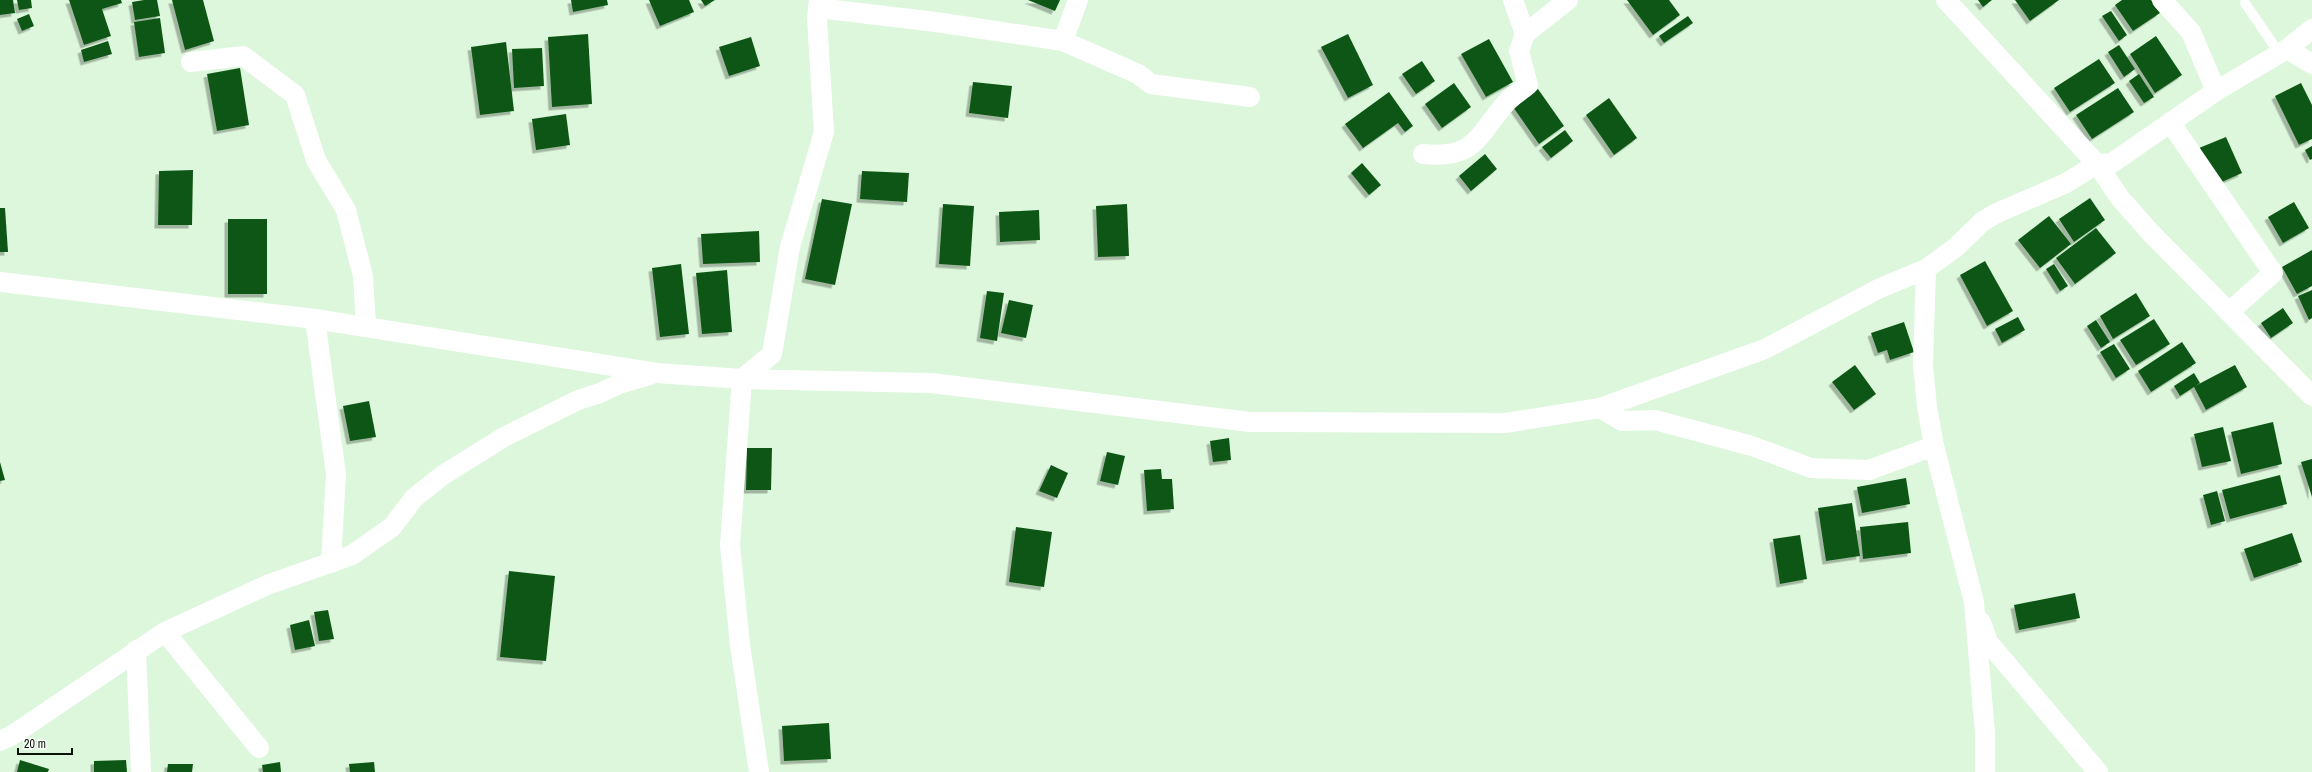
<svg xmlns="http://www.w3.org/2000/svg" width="2312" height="772" font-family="'Archivo Narrow',sans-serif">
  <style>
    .building { fill: #0f5715; filter: url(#shadow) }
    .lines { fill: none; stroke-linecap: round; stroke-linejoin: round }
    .service { stroke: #fff; stroke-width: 10 }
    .minor { stroke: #fff; stroke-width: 20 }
  </style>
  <defs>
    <filter id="shadow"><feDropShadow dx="-3.5" dy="3.5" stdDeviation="0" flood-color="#0004"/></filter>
  </defs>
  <rect width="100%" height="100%" fill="#dcf7db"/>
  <g class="building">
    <polygon points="0,0 13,0 15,13 0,15"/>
    <polygon points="17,0 31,0 32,8 19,10"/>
    <polygon points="69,0 121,0 122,3 102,9 111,36 84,45"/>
    <polygon points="144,0 157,0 160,16 135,20 132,2"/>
    <polygon points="172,0 203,0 214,41 185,50"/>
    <polygon points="571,0 607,0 608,5 573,12"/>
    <polygon points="649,0 689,0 694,12 660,26"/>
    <polygon points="701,0 715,0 705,6"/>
    <polygon points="1028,0 1060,0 1055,11"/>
    <polygon points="1627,0 1669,0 1680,15 1653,35"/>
    <polygon points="1978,0 1992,0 1983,7"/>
    <polygon points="2015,0 2059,0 2030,21"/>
    <polygon points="2122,0 2151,0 2160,13 2133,31 2115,5"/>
    <polygon points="2111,11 2127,35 2119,41 2102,16"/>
    <polygon points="29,14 34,26 22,31 17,19"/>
    <polygon points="1688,16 1693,23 1664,43 1659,36"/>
    <polygon points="160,18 165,53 139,57 134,22"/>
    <polygon points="588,34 592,104 552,107 548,37"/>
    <polygon points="1348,34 1373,85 1348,98 1321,47"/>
    <polygon points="2156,36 2182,75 2155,93 2130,54"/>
    <polygon points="751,37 760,66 729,76 719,47"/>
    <polygon points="1489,39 1513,82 1486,97 1461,54"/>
    <polygon points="108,41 112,54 84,62 81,50"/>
    <polygon points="506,42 514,111 480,115 471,47"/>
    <polygon points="2119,45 2135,69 2124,77 2108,52"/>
    <polygon points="542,48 544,86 514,88 512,49"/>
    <polygon points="2099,59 2115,83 2070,112 2054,88"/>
    <polygon points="1422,61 1435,81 1416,94 1402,74"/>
    <polygon points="240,68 249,125 217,131 207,74"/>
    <polygon points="2139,74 2154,97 2144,103 2129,81"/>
    <polygon points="973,82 1012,86 1008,118 969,113"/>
    <polygon points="1454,83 1471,107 1442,128 1425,104"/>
    <polygon points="2301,83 2312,105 2312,139 2299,145 2275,96"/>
    <polygon points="2118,88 2134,112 2092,139 2076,115"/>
    <polygon points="1538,89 1564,126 1539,144 1513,107"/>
    <polygon points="1389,92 1413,126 1405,132 1398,123 1363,148 1345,124"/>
    <polygon points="1609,98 1637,138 1614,155 1586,115"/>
    <polygon points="566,114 570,145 536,150 532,119"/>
    <polygon points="1565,130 1573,141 1551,158 1542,147"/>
    <polygon points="2226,137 2242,173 2215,185 2199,148"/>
    <polygon points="2312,146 2312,159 2310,160 2305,150"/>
    <polygon points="1485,154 1497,169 1471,191 1459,176"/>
    <polygon points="1362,163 1381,185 1369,195 1351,173"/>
    <polygon points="193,170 192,225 158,225 159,171"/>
    <polygon points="862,171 909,173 907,202 860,199"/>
    <polygon points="2090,198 2105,220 2074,242 2059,219"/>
    <polygon points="822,199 852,204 835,285 805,279"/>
    <polygon points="2294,202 2309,228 2283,243 2268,217"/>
    <polygon points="943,204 974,206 970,266 939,264"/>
    <polygon points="1127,204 1129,256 1098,257 1096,206"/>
    <polygon points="0,208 5,208 8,252 0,252"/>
    <polygon points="1039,210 1040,240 1000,242 999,212"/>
    <polygon points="2049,216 2071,244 2040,268 2018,240"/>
    <rect x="228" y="219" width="39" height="75"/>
    <polygon points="2096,228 2116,253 2075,284 2056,258"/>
    <polygon points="759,231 760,262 703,264 701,234"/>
    <polygon points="2312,250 2312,286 2297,294 2282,267"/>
    <polygon points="1985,261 2013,311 1987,326 1960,275"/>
    <polygon points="681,264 689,334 660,337 652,268"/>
    <polygon points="2054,264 2068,286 2060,291 2046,269"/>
    <polygon points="727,270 732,332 702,334 696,273"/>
    <polygon points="2312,290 2312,318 2309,320 2298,296"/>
    <polygon points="987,291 1004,293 997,341 980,338"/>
    <polygon points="2136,293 2150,316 2113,339 2100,316"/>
    <polygon points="1009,300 1033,305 1026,338 1001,333"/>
    <polygon points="2283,308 2293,323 2271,338 2261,323"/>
    <polygon points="2018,317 2025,330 2002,343 1995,329"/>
    <polygon points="2154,319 2170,344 2136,365 2120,340"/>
    <polygon points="2096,320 2110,342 2101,348 2087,326"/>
    <polygon points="1904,322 1914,352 1890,360 1887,350 1878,353 1871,333"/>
    <polygon points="2182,342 2196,363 2151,392 2138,371"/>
    <polygon points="2114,344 2130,369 2116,378 2100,352"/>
    <polygon points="1855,365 1876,394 1854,410 1832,382"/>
    <polygon points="2235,365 2247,387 2206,410 2194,387 2180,396 2174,386 2194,373 2200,383 2195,386"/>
    <polygon points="369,401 376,437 350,441 343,406"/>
    <polygon points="2273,422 2282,464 2241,474 2231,432"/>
    <polygon points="2223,427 2231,461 2202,467 2194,434"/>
    <polygon points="1229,438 1231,460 1213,462 1210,441"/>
    <polygon points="747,448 772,448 771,490 746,490"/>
    <polygon points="1107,452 1125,456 1118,485 1100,481"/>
    <polygon points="2312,459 2312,497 2301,462"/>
    <polygon points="0,462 5,480 0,481"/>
    <polygon points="1051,465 1068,473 1057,498 1039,491"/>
    <polygon points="1161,469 1162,479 1172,479 1174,509 1147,511 1144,470"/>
    <polygon points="2280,475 2287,504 2230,519 2222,490"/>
    <polygon points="1906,478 1910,504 1862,513 1857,487"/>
    <polygon points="2217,491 2225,521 2211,525 2203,495"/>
    <polygon points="1852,503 1860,556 1826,561 1818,508"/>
    <polygon points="1908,522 1911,553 1863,559 1860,527"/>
    <polygon points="1016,527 1052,532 1044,587 1009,582"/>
    <polygon points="2292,533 2302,562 2254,578 2244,549"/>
    <polygon points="1800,535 1807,579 1780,584 1773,539"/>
    <polygon points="509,571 555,576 546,661 500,657"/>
    <polygon points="2075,593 2080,618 2019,630 2014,605"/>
    <polygon points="328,610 334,639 319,641 314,612"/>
    <polygon points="309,620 315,646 295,650 290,625"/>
    <polygon points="829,723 831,759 784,761 782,726"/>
    <polygon points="20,760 49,769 48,772 17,772"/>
    <polygon points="126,760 127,772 94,772 94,761"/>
    <polygon points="280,762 281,772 263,772 262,765"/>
    <polygon points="374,762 375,772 350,772 349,764"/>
    <polygon points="168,764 193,764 192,772 167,772"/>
  </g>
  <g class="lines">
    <polyline class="service" points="2245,3 2279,53"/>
    <g class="minor">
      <polyline points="1513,0 1525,34"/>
      <polyline points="1946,0 2097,164 2120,198 2150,232 2312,396"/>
      <polyline points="2162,0 2191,32 2216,91"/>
      <polyline points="818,8 936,22 1063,41 1138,74 1151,84 1250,97"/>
      <polyline points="1063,41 1078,0"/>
      <polyline points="2287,49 2312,64"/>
      <polyline points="191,62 243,56 295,95 316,160 346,210 363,276 366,327"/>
      <polyline points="2170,122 2273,273 2229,312"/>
      <path d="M1423 154C1476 159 1476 137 1506 103 1512 96 1521 91 1528 85L1519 51 1525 34 1568 0"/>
      <polyline points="1926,269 1923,365 1927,407 1934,446 1974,602 1985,733 1985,772"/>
      <polyline points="0,282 315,319 657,373 742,379 931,383 1250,422 1505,423 1600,408 1765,349 1878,289 1926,269 1955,248 1983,221 1997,213 2066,183 2097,164 2112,163 2216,91 2287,49 2312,29"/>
      <polyline points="315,319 336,474 331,563"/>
      <polyline points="1600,408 1622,421 1655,420 1752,446 1811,468 1869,470 1934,446"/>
      <polyline points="1981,622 1988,642 2098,772"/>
      <polyline points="165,632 259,748"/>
      <polyline points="136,650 141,772"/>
      <polyline points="0,741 11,736 165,632 267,585 352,555 392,527 414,498 443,475 504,437 578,400 600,393 619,384 650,375"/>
      <polyline points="759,772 740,645 730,545 742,379 772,354 790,247 824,132 817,18 819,0"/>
    </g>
  </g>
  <path d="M18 748v6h54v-6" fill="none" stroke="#0a1309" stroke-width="2"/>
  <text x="24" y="748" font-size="12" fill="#0a1309" stroke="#f8fdf8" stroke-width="3" paint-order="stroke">20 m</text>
</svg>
